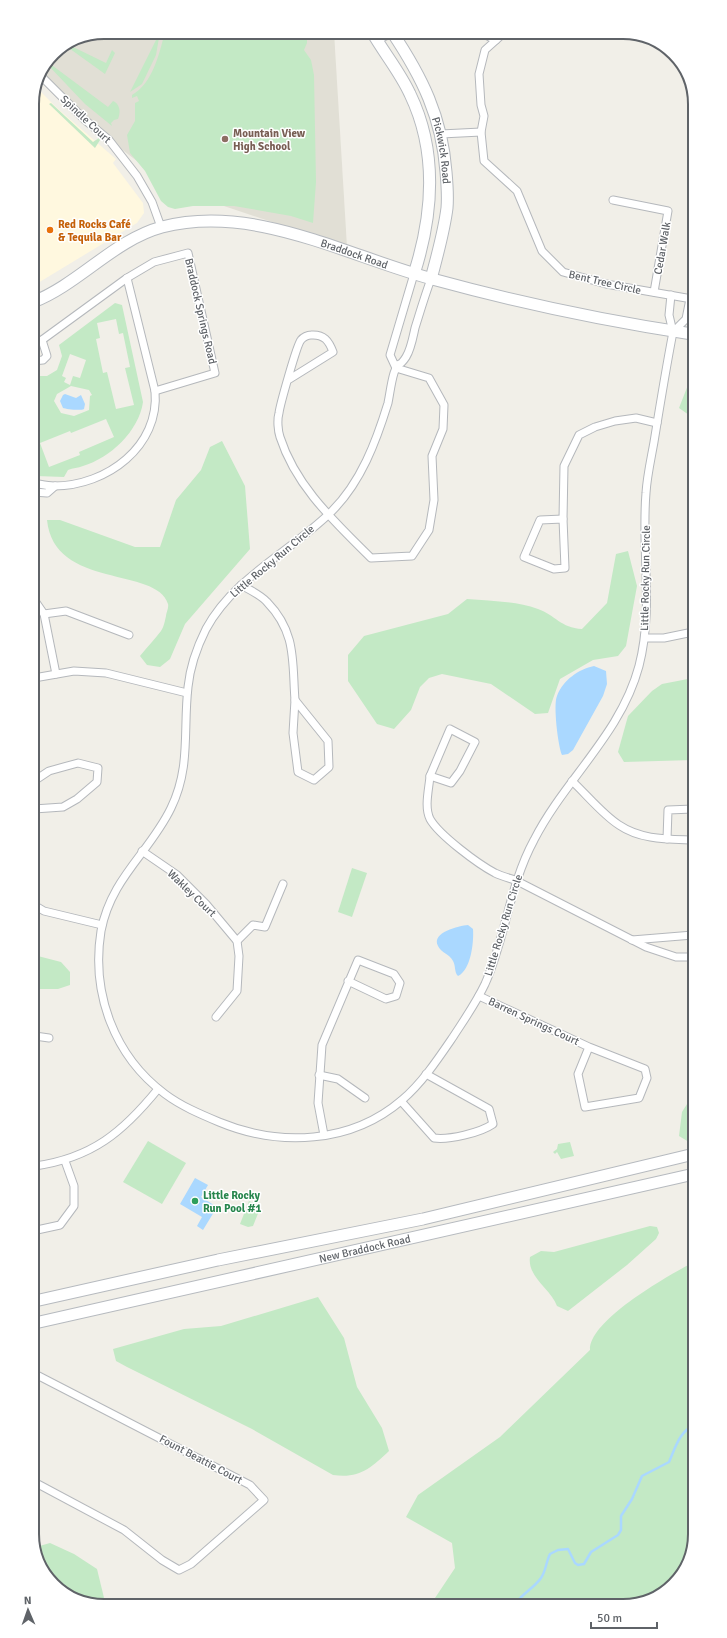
<svg xmlns="http://www.w3.org/2000/svg" width="727" height="1638" font-family="Signika,sans-serif">
  <style>
    .commercial { fill: #fff8df }
    .education { fill: #e1dfd5 }
    .green { fill: #c3e9c5; fill-rule: evenodd }
    .water { fill: #aad8ff }
    .lines { fill: none; stroke-linecap: round; stroke-linejoin: round }
    .stream { stroke: #aad8ff; stroke-width: 2.5 }
    .street-casing { stroke: #b5b8bc; stroke-width: 9 }
    .secondary-casing { stroke: #b6babf; stroke-width: 13 }
    .street { stroke: #fff; stroke-width: 7 }
    .secondary { stroke: #fff; stroke-width: 11 }
    .education-dot { fill: #8d6e63; stroke: #fff; stroke-width: 1.5 }
    .food-dot { fill: #e8710a; stroke: #fff; stroke-width: 1.5 }
    .leisure-dot { fill: #2e9e5b; stroke: #fff; stroke-width: 1.5 }
    .labels { text-anchor: middle; stroke-width: 3; stroke-linejoin: round; paint-order: stroke }
    .street-label { font-size: 11px; fill: #5f6368; stroke: #fff }
    .education-label { font-size: 11px; font-weight: bold; fill: #785e54; stroke: #fff; text-anchor: start }
    .food-label { font-size: 11px; font-weight: bold; fill: #c56008; stroke: #fff; text-anchor: start }
    .leisure-label { font-size: 11px; font-weight: bold; fill: #27864d; stroke: #fff; text-anchor: start }
    .rim { fill: none; stroke: #5f6368; stroke-width: 2 }
  </style>
  <rect width="100%" height="100%" fill="#f1efe8"/>
  <polygon class="commercial" points="37,88 57,108 116,159 113,163 143,203 144,213 137,223 33,286 32,99"/>
  <polygon class="education" points="104,32 334,32 347,247 212,202 137,161 116,145 42,78 53,53 77,37"/>
  <g class="green">
    <polygon points="160,32 156,55 142,84 130,92"/>
    <path d="M165 32H307V43L304 50 311 60 314 75 316 182 313 223 291 216 234 206H193L175 209 168 207 161 201 145 171 130 153 127 135 135 121V103L139 101 137 96 132 98V95C153 83 159 54 165 32Z"/>
    <polygon points="67,44 106,63 112,50 115,53 105,74 66,46"/>
    <path d="M49 63 108 107 113 101C120 104 121 112 118 119L114 120 111 123 112 126 85 104 48 65Z"/>
    <polygon points="51,103 93,142 99,138 100,140 95,148 49,104"/>
    <path d="M115 303 122 305 143 402C139 431 110 458 83 466 78 468 73 468 68 470L64 477 36 476 33 473V376H47L57 370 62 356 59 345ZM116 319 119 334 123 333 130 367 125 368 134 405 116 409 107 372 103 373 96 339 100 338 97 323ZM70 354 86 360 80 378 73 376 70 385 64 382 66 378 62 376ZM71 386 89 390 92 395 90 396 89 410 74 416 61 413 54 401 57 394ZM106 419 114 437 79 452 80 455 49 467 40 443 70 431 71 433Z"/>
    <polygon points="692,382 692,413 689,415 679,408 688,385"/>
    <path d="M222 441 245 486 250 549 185 624 170 659 160 667 147 665 140 656C147 647 155 639 161 631 164 627 165 620 166 616 166 613 169 608 168 604 157 566 54 590 47 520H60L135 547H160L176 500 201 470 210 447Z"/>
    <path d="M628 551 637 586 626 646 618 656 593 660 560 679 548 713 535 714 491 684 442 674 429 678 420 687 411 710 394 729 377 724 348 681V655L364 636 448 614 467 599C491 601 515 601 538 609 555 615 561 628 582 629L607 603 616 554Z"/>
    <polygon points="693,678 693,760 624,762 618,752 628,716 652,691 662,684"/>
    <polygon points="352,868 367,873 352,917 338,912"/>
    <polygon points="34,955 61,962 70,972 70,985 58,989 34,989"/>
    <polygon points="694,1093 694,1141 689,1142 679,1136 682,1112"/>
    <polygon points="148,1141 186,1163 162,1204 123,1182"/>
    <polygon points="570,1142 574,1156 561,1159 557,1152 555,1154 553,1152 557,1149 558,1144"/>
    <polygon points="249,1201 261,1206 253,1226 248,1227 240,1224"/>
    <path d="M650 1226 657 1227 659 1233 656 1239 627 1265 568 1311 557 1306C551 1289 527 1277 530 1257L541 1251 554 1252Z"/>
    <path d="M694 1262 695 1534 683 1574 647 1602 431 1604 455 1568 452 1543 406 1517 418 1495 500 1437 590 1350C589 1320 669 1275 694 1262Z"/>
    <path d="M318 1297 344 1338 357 1387 382 1428 389 1451C371 1468 359 1479 333 1475L252 1429 127 1367 116 1361 113 1349 184 1329 221 1326Z"/>
    <polygon points="50,1543 74,1554 97,1569 106,1606 99,1606 60,1591 36,1557 36,1547"/>
  </g>
  <g class="water">
    <path d="M65 394 76 398 81 395 85 404 84 409C80 411 66 409 63 408L60 401 63 395Z"/>
    <path d="M594 666 606 671 607 684 603 696 573 750 568 754 562 755C558 746 553 704 557 696 563 680 579 669 594 666Z"/>
    <path d="M468 925 473 929C474 942 471 970 458 976 454 972 456 966 453 961 450 954 441 953 438 946 431 932 459 926 468 925Z"/>
    <polygon points="195,1178 208,1185 201,1197 217,1207 203,1230 197,1226 202,1217 180,1204"/>
  </g>
  <g class="lines">
    <path class="stream" d="M516 1603C523 1593 534 1588 541 1578 546 1571 546 1562 550 1554L558 1550 568 1549 575 1563 578 1565 584 1564 591 1552 618 1535 621 1530V1516L632 1499 642 1476 669 1462C675 1449 679 1431 695 1425"/>
    <g class="street-casing">
      <g id="street">
        <polyline points="479,32 496,40"/>
        <polyline points="505,32 485,50 479,74 481,105 484,116 481,132 484,161 517,191 542,251 563,272 606,284 692,299"/>
        <polyline points="377,40 395,32"/>
        <polyline points="42,77 85,120 109,140 137,176 152,202 161,227"/>
        <polyline points="441,134 481,132"/>
        <polyline points="613,200 668,211 654,292"/>
        <path d="M431 279C425 295 420 312 415 328 413 337 411 349 406 357 397 371 400 357 394 373 391 383 390 393 388 403 376 442 361 482 332 511 292 551 234 577 206 629 197 647 190 667 188 687 183 730 191 767 171 808 150 852 111 878 101 931 91 993 114 1056 165 1094 181 1106 200 1114 219 1122 279 1147 351 1144 402 1100 422 1083 438 1059 453 1037 464 1020 476 1003 485 984 506 937 509 886 534 840 565 779 621 734 639 666 654 608 641 551 646 493 647 476 651 459 654 442 660 405 666 368 673 332L669 315 671 295"/>
        <polyline points="673,332 686,319 690,299"/>
        <polyline points="33,343 42,340 127,278 154,262 188,253 215,373 155,391"/>
        <polyline points="33,361 43,360 47,356 42,340"/>
        <polyline points="396,368 390,355 414,274"/>
        <path d="M288 380 333 352C329 341 324 334 311 335 308 335 303 337 301 340 297 344 280 405 279 413 277 420 278 431 280 437 296 487 335 522 371 558L412 556 429 530 434 500 432 456 443 429 444 405 429 378 396 368"/>
        <path d="M33 483C40 484 47 486 54 486 107 486 160 446 155 391L127 278"/>
        <polyline points="33,492 47,493 55,486"/>
        <polyline points="563,519 564,466 579,435 595,427 615,421 636,418 657,423"/>
        <polygon points="563,519 565,568 554,569 524,557 540,520"/>
        <path d="M241 585C250 590 261 595 267 602 297 633 292 662 295 700"/>
        <polyline points="33,598 44,614 56,674"/>
        <polyline points="44,614 66,611 129,635"/>
        <polyline points="645,638 664,638 693,632"/>
        <polyline points="34,678 74,671 106,673 187,693"/>
        <polygon points="295,700 328,741 329,767 314,780 298,772 293,733"/>
        <polygon points="450,729 475,742 460,771 451,783 430,776"/>
        <path d="M430 776C429 789 424 807 430 819 439 835 478 864 495 873 501 876 509 878 515 880L646 947 676 957H693"/>
        <polyline points="34,781 49,771 78,763 98,768 97,782 77,799 63,807 34,809"/>
        <path d="M572 781C586 794 603 815 619 825 641 840 668 839 693 840"/>
        <polyline points="667,839 668,810 693,809"/>
        <polyline points="142,851 177,875 206,904 237,941 239,956 237,991 216,1017"/>
        <polyline points="34,905 44,911 102,925"/>
        <polyline points="632,940 693,935"/>
        <polyline points="237,941 253,925 265,927 283,884"/>
        <polyline points="479,996 589,1047 645,1069 647,1078 639,1098 585,1107 578,1074 589,1047"/>
        <polyline points="35,1036 49,1038"/>
        <polyline points="319,1075 338,1079 365,1098"/>
        <path d="M401 1101 434 1138C449 1140 480 1133 493 1124L489 1109 426 1074"/>
        <polyline points="324,1135 318,1103 322,1045 358,960 394,974 400,983 396,996 386,999 348,981"/>
        <path d="M35 1166C92 1158 123 1132 158 1089"/>
        <polyline points="35,1229 37,1230 60,1225 74,1206 74,1186 65,1161"/>
        <polyline points="35,1374 250,1485 264,1500 191,1564 179,1570 162,1560 124,1530 36,1483"/>
      </g>
    </g>
    <g class="secondary-casing">
      <g id="secondary">
        <path d="M372 32C384 53 400 72 410 94 438 152 433 215 414 274"/>
        <path id="s1" d="M392 32C422 77 442 117 446 172 447 183 448 196 447 208 444 232 437 256 431 279"/>
        <path id="s2" d="M33 302C79 284 114 240 162 227 255 203 348 257 436 280 520 303 606 321 692 334"/>
        <polyline points="35,1301 218,1260 423,1219 694,1154"/>
        <path id="s3" d="M35 1323 694 1174"/>
      </g>
    </g>
    <use href="#street" class="street"/>
    <use href="#secondary" class="secondary"/>
  </g>
  <circle class="education-dot" cx="225" cy="139" r="4"/>
  <circle class="food-dot" cx="50" cy="230" r="4"/>
  <circle class="leisure-dot" cx="195" cy="1201" r="4"/>
  <g class="labels">
    <g class="street-label">
      <text transform="translate(86 119) rotate(43)" y="4">Spindle Court</text>
      <text dy="4" stroke="none"><textPath href="#s1" startOffset="130">Pickwick Road</textPath></text>
      <text transform="translate(662 248) rotate(-80)" y="4">Cedar Walk</text>
      <text dy="4" stroke="none"><textPath href="#s2" startOffset="347">Braddock Road</textPath></text>
      <text transform="translate(605 282) rotate(13)" y="4">Bent Tree Circle</text>
      <text transform="translate(201 311) rotate(77)" y="4">Braddock Springs Road</text>
      <text transform="translate(272 561) rotate(-40)" y="4">Little Rocky Run Circle</text>
      <text transform="translate(645 578) rotate(-89)" y="4">Little Rocky Run Circle</text>
      <text transform="translate(192 893) rotate(44)" y="4">Wakley Court</text>
      <text transform="translate(503 925) rotate(-73)" y="4">Little Rocky Run Circle</text>
      <text transform="translate(534 1021) rotate(25)" y="4">Barren Springs Court</text>
      <text dy="4" stroke="none"><textPath href="#s3" startOffset="338">New Braddock Road</textPath></text>
      <text transform="translate(201 1459) rotate(28)" y="4">Fount Beattie Court</text>
    </g>
    <g class="education-label">
      <text x="233" y="137">Mountain View<tspan x="233" dy="13">High School</tspan></text>
    </g>
    <g class="food-label">
      <text x="58" y="228">Red Rocks Café<tspan x="58" dy="13">&amp; Tequila Bar</tspan></text>
    </g>
    <g class="leisure-label">
      <text x="203" y="1199">Little Rocky<tspan x="203" dy="13">Run Pool #1</tspan></text>
    </g>
  </g>
  <path d="M0 0H727V1638H0ZM104 39H623A65 65 0 0 1 688 104V1534A65 65 0 0 1 623 1599H104A65 65 0 0 1 39 1534V104A65 65 0 0 1 104 39Z" fill="#fff" fill-rule="evenodd"/>
  <path class="rim" d="M104 39H623A65 65 0 0 1 688 104V1534A65 65 0 0 1 623 1599H104A65 65 0 0 1 39 1534V104A65 65 0 0 1 104 39Z"/>
  <g transform="translate(28 1610) rotate(358)" stroke="#ffffff" stroke-width="3" paint-order="stroke">
  <path d="M0-3L7 15L0 10L-7 15Z" fill="#5f6368"/>
  <text y="-6" font-size="11" font-weight="bold" text-anchor="middle" fill="#5f6368">N</text>
  </g>
  <path d="M591 1622v6h66v-6" fill="none" stroke="#5f6368" stroke-width="2"/>
  <text x="597" y="1622" font-size="12" fill="#5f6368" stroke="#ffffff" stroke-width="3" paint-order="stroke">50 m</text>
</svg>
